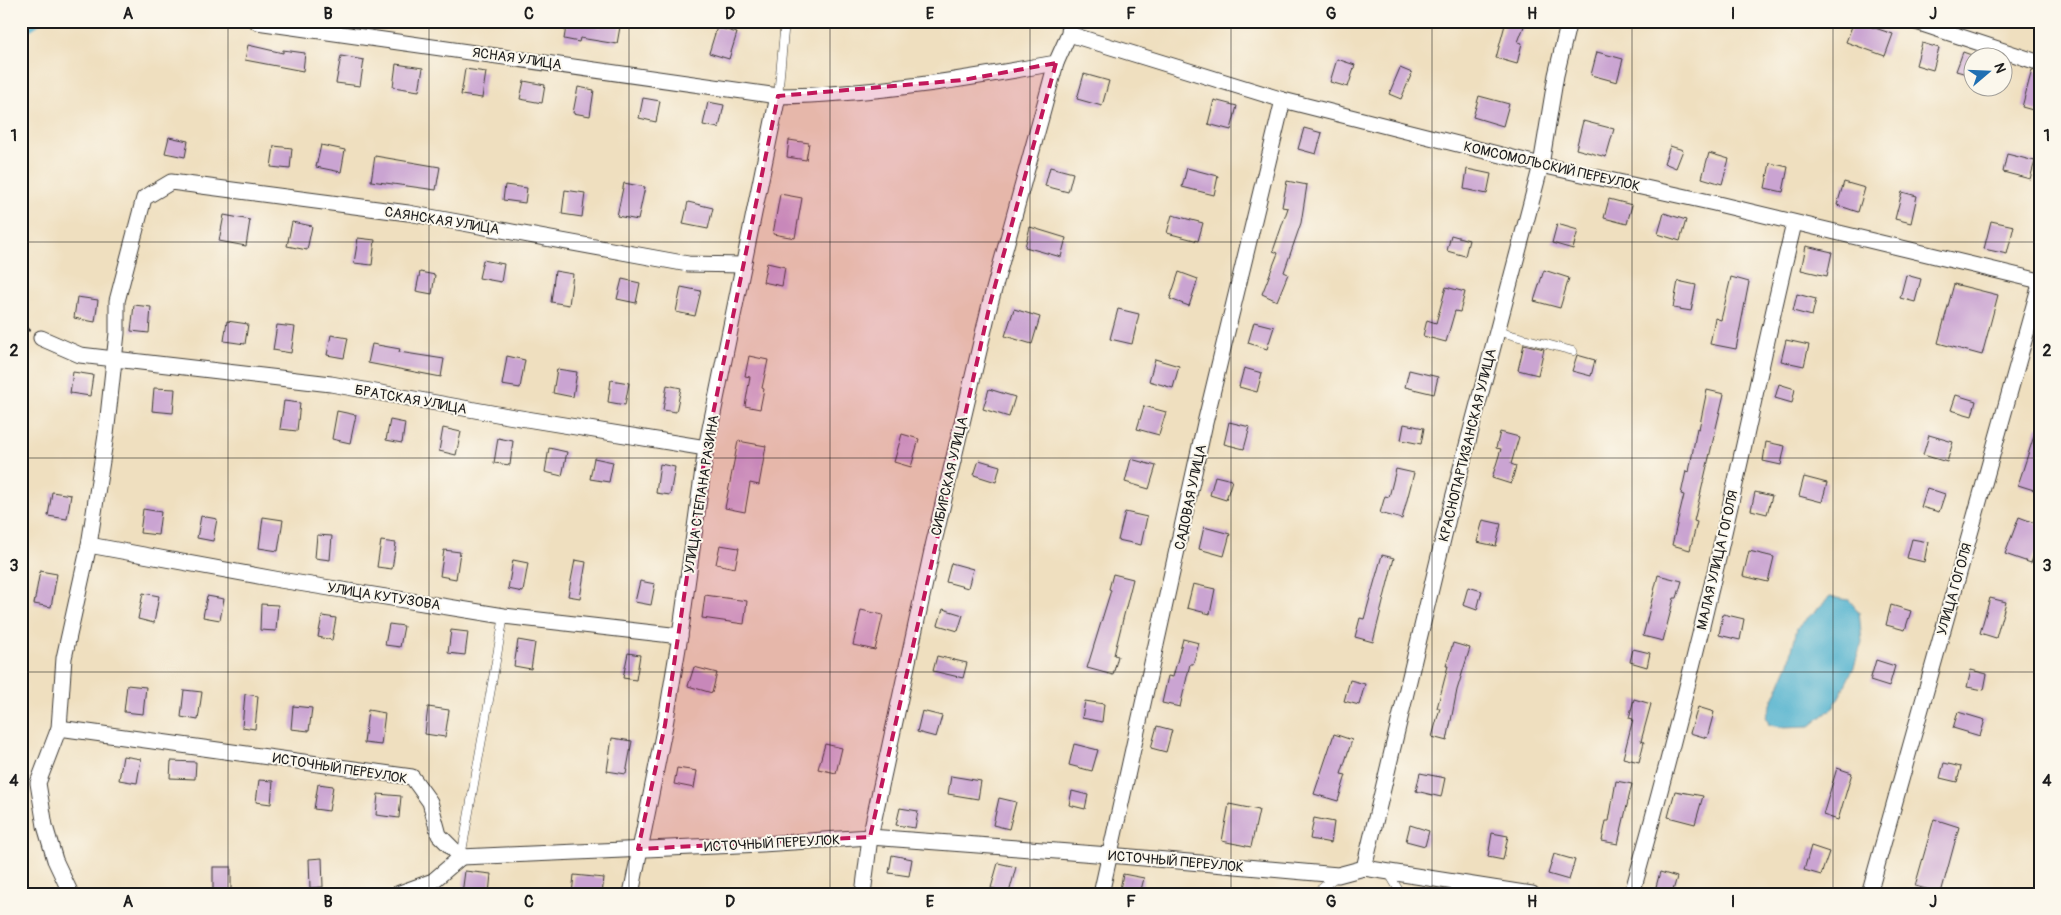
<svg xmlns="http://www.w3.org/2000/svg" width="2061" height="915" font-family="Pangolin,sans-serif">
  <style>
    .water { fill: #4fb1ce; stroke: #366675 }
    .lines { fill: none; stroke-linecap: round; stroke-linejoin: round }
    .stream { stroke: #4fb1ce; stroke-width: 5 }
    .building { fill: #caa4d2 }
    .service-casing { stroke: #3c3934; stroke-width: 9 }
    .minor-casing { stroke: #3c3934; stroke-width: 17 }
    .path { stroke: #3c3934; stroke-width: 3; stroke-dasharray: 4 4; stroke-linecap: butt }
    .service { stroke: #fff; stroke-width: 8 }
    .minor { stroke: #fff; stroke-width: 15 }
    .marked { fill: #c2185b; fill-opacity: 0.2; stroke: #c2185b; stroke-width: 4; stroke-dasharray: 10 6; stroke-linejoin: round }
    .grid { fill: none; stroke: #1c1c1c; stroke-width: 1; stroke-opacity: 0.55 }
    .labels { text-anchor: middle; stroke-width: 4; stroke-linejoin: round; paint-order: stroke }
    .street-label { font-size: 14px; fill: #1c1c1c; stroke: #fbf7ec }
    .neatline { fill: none; stroke: #1c1c1c; stroke-width: 2 }
    .grid-label { font-size: 16px; text-anchor: middle; font-weight: bold; fill: #1c1c1c }
  </style>
  <rect width="100%" height="100%" fill="#fbf7ec"/>
  <filter id="ink" filterUnits="userSpaceOnUse"><feTurbulence type="fractalNoise" baseFrequency=".02" numOctaves="2"/><feDisplacementMap in="SourceGraphic" scale="10" xChannelSelector="R" yChannelSelector="G"/><feConvolveMatrix kernelMatrix="1 2 1 2 8 2 1 2 1" color-interpolation-filters="sRGB"/></filter>
  <filter id="wash" filterUnits="userSpaceOnUse"><feTurbulence type="fractalNoise" baseFrequency=".0096" numOctaves="4" result="noise"/><feDisplacementMap in="SourceGraphic" scale="20" xChannelSelector="R" yChannelSelector="G"/><feGaussianBlur stdDeviation="1.12" result="paint"/><feColorMatrix in="noise" values="0 0 0 0 0 0 0 0 0 0 0 0 0 0 0 0 0 1.4 0 .05"/><feComposite in="paint" operator="in"/></filter>
  <g filter="url(#wash)">
    <rect width="100%" height="100%" fill="#efdfbf"/>
    <polygon class="water" points="1830,597 1849,600 1859,612 1862,642 1854,667 1834,707 1810,726 1781,727 1769,725 1766,716 1789,663 1797,628"/>
    <g class="lines">
      <polyline class="stream" points="21,34 40,21"/>
    </g>
    <g id="blocks">
      <g class="building">
        <polygon points="567,21 601,27 602,21 621,21 617,44 580,38 579,42 564,39"/>
        <polygon points="1506,21 1526,21 1518,42 1522,43 1517,64 1496,58"/>
        <polygon points="1854,21 1893,34 1885,56 1846,42"/>
        <polygon points="717,27 737,33 729,59 709,53"/>
        <polygon points="1922,43 1939,48 1933,70 1916,65"/>
        <polygon points="248,45 283,53 283,50 305,53 303,71 245,60"/>
        <polygon points="1597,52 1623,59 1617,82 1591,75"/>
        <polygon points="1963,52 1974,56 1974,76 1956,71"/>
        <polygon points="341,56 364,60 360,86 336,83"/>
        <polygon points="1337,59 1355,65 1348,87 1330,82"/>
        <polygon points="396,64 423,68 419,91 393,87"/>
        <polygon points="1400,68 1412,73 1401,99 1389,94"/>
        <polygon points="465,69 486,72 482,98 461,95"/>
        <polygon points="2032,70 2040,72 2040,112 2022,107"/>
        <polygon points="1084,74 1109,81 1102,106 1077,99"/>
        <polygon points="524,81 545,85 542,103 520,99"/>
        <polygon points="578,87 594,90 590,116 573,113"/>
        <polygon points="1479,96 1509,104 1503,126 1473,117"/>
        <polygon points="643,98 660,101 656,122 639,118"/>
        <polygon points="1214,100 1237,106 1231,130 1208,124"/>
        <polygon points="708,102 724,105 719,128 703,125"/>
        <polygon points="1583,121 1614,129 1606,157 1576,149"/>
        <polygon points="1304,128 1322,133 1316,154 1298,149"/>
        <polygon points="169,137 188,141 185,157 165,153"/>
        <polygon points="789,140 809,143 806,160 787,157"/>
        <polygon points="321,145 345,150 341,172 316,167"/>
        <polygon points="274,146 292,148 290,169 271,167"/>
        <polygon points="1670,146 1683,150 1676,168 1664,163"/>
        <polygon points="1709,153 1729,159 1722,184 1702,178"/>
        <polygon points="2007,154 2035,161 2030,179 2003,172"/>
        <polygon points="375,156 440,167 436,190 371,181"/>
        <polygon points="1770,163 1788,167 1783,192 1765,188"/>
        <polygon points="1050,167 1073,173 1068,192 1045,186"/>
        <polygon points="1187,168 1218,176 1214,195 1182,187"/>
        <polygon points="1467,169 1491,174 1487,194 1464,189"/>
        <polygon points="1287,181 1307,185 1301,223 1284,272 1288,274 1277,301 1262,294 1278,253 1273,251 1288,208 1282,207"/>
        <polygon points="1844,182 1865,188 1858,212 1837,205"/>
        <polygon points="624,183 645,187 638,220 617,216"/>
        <polygon points="505,185 527,188 525,203 503,200"/>
        <polygon points="565,190 585,193 582,217 562,214"/>
        <polygon points="1902,192 1917,196 1911,223 1895,219"/>
        <polygon points="780,194 802,198 795,238 773,234"/>
        <polygon points="1609,199 1632,205 1627,224 1604,218"/>
        <polygon points="688,202 713,208 708,229 683,224"/>
        <polygon points="1664,213 1686,220 1680,241 1658,234"/>
        <polygon points="224,215 250,220 246,246 219,241"/>
        <polygon points="1172,215 1203,223 1198,241 1167,233"/>
        <polygon points="1991,221 2014,226 2007,254 1984,249"/>
        <polygon points="292,222 312,226 307,250 287,246"/>
        <polygon points="1557,224 1578,230 1573,249 1552,243"/>
        <polygon points="1030,227 1066,238 1061,257 1025,247"/>
        <polygon points="1451,235 1469,240 1465,256 1447,251"/>
        <polygon points="358,238 375,240 372,265 354,263"/>
        <polygon points="1806,246 1832,252 1827,276 1801,270"/>
        <polygon points="483,260 504,264 501,282 479,278"/>
        <polygon points="767,263 785,267 782,286 763,282"/>
        <polygon points="1544,270 1569,278 1560,308 1534,301"/>
        <polygon points="555,271 573,274 569,305 551,302"/>
        <polygon points="420,272 435,275 432,294 416,291"/>
        <polygon points="1179,272 1198,279 1189,306 1170,299"/>
        <polygon points="1906,275 1921,279 1915,302 1900,298"/>
        <polygon points="1731,277 1749,282 1736,349 1710,344 1715,318 1721,320"/>
        <polygon points="622,279 640,283 636,303 617,299"/>
        <polygon points="1678,281 1696,285 1691,311 1673,308"/>
        <polygon points="1954,284 1998,295 1982,355 1938,343"/>
        <polygon points="681,287 701,291 695,316 676,312"/>
        <polygon points="1446,287 1465,292 1460,312 1455,311 1446,342 1423,336 1427,320 1436,323"/>
        <polygon points="1797,294 1816,299 1812,316 1793,311"/>
        <polygon points="77,297 98,300 95,322 74,318"/>
        <polygon points="134,305 151,307 149,333 131,331"/>
        <polygon points="1014,309 1040,317 1032,344 1005,336"/>
        <polygon points="1118,309 1139,314 1132,344 1110,339"/>
        <polygon points="227,321 248,324 245,344 224,341"/>
        <polygon points="1254,322 1274,327 1267,349 1248,343"/>
        <polygon points="277,325 295,327 291,353 273,350"/>
        <polygon points="331,335 348,338 344,358 327,355"/>
        <polygon points="1786,340 1809,345 1804,366 1781,361"/>
        <polygon points="372,344 400,349 399,352 444,359 441,377 368,363"/>
        <polygon points="1524,344 1544,349 1538,375 1518,370"/>
        <polygon points="1577,355 1595,360 1591,376 1572,371"/>
        <polygon points="507,356 525,360 520,388 502,385"/>
        <polygon points="749,356 768,360 762,388 764,389 760,409 745,406 750,377 745,376"/>
        <polygon points="1155,359 1179,366 1173,388 1149,381"/>
        <polygon points="1244,368 1262,373 1257,392 1239,387"/>
        <polygon points="557,369 577,372 573,397 553,393"/>
        <polygon points="1409,370 1438,377 1434,394 1405,387"/>
        <polygon points="73,372 93,375 90,396 70,393"/>
        <polygon points="611,380 629,383 625,405 608,402"/>
        <polygon points="1779,384 1795,389 1792,403 1775,398"/>
        <polygon points="667,385 681,388 676,412 663,410"/>
        <polygon points="154,388 175,389 173,413 152,411"/>
        <polygon points="989,389 1015,397 1009,417 983,409"/>
        <polygon points="1707,390 1724,394 1694,521 1697,522 1690,550 1672,545 1684,495 1681,494 1686,471 1689,472 1697,428 1699,429"/>
        <polygon points="1956,395 1976,401 1972,416 1951,410"/>
        <polygon points="284,401 300,403 297,431 280,429"/>
        <polygon points="1144,406 1166,412 1159,435 1137,429"/>
        <polygon points="337,411 356,415 350,443 332,439"/>
        <polygon points="390,420 405,423 402,443 386,440"/>
        <polygon points="1229,422 1250,427 1244,449 1224,444"/>
        <polygon points="1404,424 1424,428 1421,444 1401,440"/>
        <polygon points="2037,427 2040,427 2040,492 2018,485"/>
        <polygon points="443,428 461,432 456,455 439,451"/>
        <polygon points="1500,432 1519,437 1511,464 1516,466 1511,484 1492,478 1501,449 1496,448"/>
        <polygon points="902,434 919,439 911,467 894,462"/>
        <polygon points="1929,435 1953,442 1947,462 1923,455"/>
        <polygon points="498,438 513,441 510,465 494,463"/>
        <polygon points="738,441 766,446 759,485 750,483 745,512 725,508"/>
        <polygon points="1766,442 1785,446 1781,465 1763,461"/>
        <polygon points="549,448 567,452 562,476 545,472"/>
        <polygon points="594,458 613,462 609,482 590,479"/>
        <polygon points="1131,459 1156,466 1149,489 1125,482"/>
        <polygon points="979,460 1000,466 996,482 974,475"/>
        <polygon points="660,464 675,467 670,495 656,493"/>
        <polygon points="1396,469 1414,473 1402,519 1380,513 1385,496 1389,497"/>
        <polygon points="1215,476 1232,480 1226,500 1210,495"/>
        <polygon points="1804,477 1827,483 1822,502 1799,496"/>
        <polygon points="1927,488 1945,494 1939,512 1921,507"/>
        <polygon points="52,492 71,495 67,519 48,516"/>
        <polygon points="1755,492 1772,496 1767,514 1751,510"/>
        <polygon points="143,509 161,512 158,535 140,533"/>
        <polygon points="1125,512 1147,517 1141,545 1118,540"/>
        <polygon points="201,516 217,519 213,541 197,538"/>
        <polygon points="263,517 283,520 278,551 259,548"/>
        <polygon points="2019,517 2040,525 2040,539 2031,563 2005,554"/>
        <polygon points="1483,520 1501,524 1496,546 1477,542"/>
        <polygon points="1204,527 1230,534 1224,556 1199,549"/>
        <polygon points="317,535 332,536 330,560 315,558"/>
        <polygon points="1912,539 1928,542 1924,562 1907,558"/>
        <polygon points="381,541 396,543 392,569 377,567"/>
        <polygon points="720,545 739,548 735,568 716,564"/>
        <polygon points="444,550 460,552 456,579 440,576"/>
        <polygon points="1749,551 1774,557 1768,582 1743,576"/>
        <polygon points="1382,555 1394,558 1373,642 1355,637 1360,618 1364,619"/>
        <polygon points="513,560 528,563 523,592 508,589"/>
        <polygon points="575,560 586,562 580,598 568,596"/>
        <polygon points="951,563 973,569 968,588 946,582"/>
        <polygon points="40,571 57,574 51,607 34,604"/>
        <polygon points="1113,574 1133,579 1114,655 1118,656 1113,675 1087,668 1111,590 1109,589"/>
        <polygon points="1658,575 1682,581 1677,598 1674,598 1663,641 1643,636"/>
        <polygon points="640,581 655,584 651,605 635,602"/>
        <polygon points="1193,584 1215,589 1210,614 1187,608"/>
        <polygon points="1468,587 1482,591 1477,610 1463,605"/>
        <polygon points="143,593 159,596 154,623 138,619"/>
        <polygon points="705,595 747,601 744,624 702,618"/>
        <polygon points="207,596 224,599 220,620 203,617"/>
        <polygon points="1990,598 2006,602 1996,638 1980,633"/>
        <polygon points="261,604 278,605 276,631 260,630"/>
        <polygon points="1891,605 1911,611 1905,630 1886,625"/>
        <polygon points="943,609 963,615 958,631 938,625"/>
        <polygon points="861,610 883,615 875,650 853,645"/>
        <polygon points="1723,614 1744,619 1740,640 1719,635"/>
        <polygon points="322,616 336,618 332,640 318,637"/>
        <polygon points="389,624 404,626 400,647 385,645"/>
        <polygon points="451,630 468,632 465,655 448,653"/>
        <polygon points="1183,639 1199,643 1193,664 1190,664 1180,707 1162,703 1168,676 1173,677"/>
        <polygon points="518,640 535,643 531,669 514,666"/>
        <polygon points="1453,643 1470,648 1457,690 1447,741 1432,737 1440,708 1437,708 1448,666 1446,666"/>
        <polygon points="1633,649 1650,653 1647,667 1630,662"/>
        <polygon points="628,653 640,655 636,680 623,678"/>
        <polygon points="937,656 967,663 963,678 933,671"/>
        <polygon points="1876,660 1895,666 1889,687 1870,681"/>
        <polygon points="694,667 717,673 712,693 688,686"/>
        <polygon points="1971,670 1987,674 1984,690 1967,687"/>
        <polygon points="1350,680 1365,684 1359,705 1344,701"/>
        <polygon points="127,685 146,687 143,714 124,712"/>
        <polygon points="184,690 202,692 198,720 181,717"/>
        <polygon points="245,694 258,696 255,729 242,727"/>
        <polygon points="1634,699 1651,704 1641,741 1644,742 1639,762 1623,758 1633,719 1629,718"/>
        <polygon points="1085,701 1104,704 1102,722 1082,718"/>
        <polygon points="293,706 312,708 309,731 291,729"/>
        <polygon points="428,707 449,710 445,737 425,734"/>
        <polygon points="1698,707 1714,712 1707,738 1690,733"/>
        <polygon points="368,710 385,713 381,745 364,743"/>
        <polygon points="922,711 942,716 936,737 917,732"/>
        <polygon points="1958,712 1985,720 1980,736 1953,728"/>
        <polygon points="1157,726 1172,730 1166,752 1151,748"/>
        <polygon points="1334,734 1352,740 1341,774 1346,775 1338,801 1314,794"/>
        <polygon points="612,738 632,741 626,774 607,771"/>
        <polygon points="825,744 842,748 836,773 818,769"/>
        <polygon points="1074,744 1098,750 1092,771 1069,765"/>
        <polygon points="123,756 141,759 137,783 119,780"/>
        <polygon points="171,761 196,762 195,779 170,778"/>
        <polygon points="1944,763 1961,767 1957,782 1940,778"/>
        <polygon points="677,768 697,771 694,788 674,784"/>
        <polygon points="1837,768 1852,773 1838,820 1823,815"/>
        <polygon points="1420,773 1445,778 1441,797 1416,791"/>
        <polygon points="951,776 981,781 978,799 948,794"/>
        <polygon points="259,780 273,781 271,804 256,802"/>
        <polygon points="1616,781 1632,784 1618,844 1602,841 1606,821 1609,821"/>
        <polygon points="318,784 333,786 329,811 314,809"/>
        <polygon points="1072,791 1088,795 1085,809 1069,805"/>
        <polygon points="1675,791 1703,796 1695,824 1668,817"/>
        <polygon points="378,794 401,796 399,818 376,815"/>
        <polygon points="999,798 1016,802 1009,829 993,825"/>
        <polygon points="1229,804 1259,810 1251,847 1222,841"/>
        <polygon points="900,808 918,811 915,828 896,825"/>
        <polygon points="1314,818 1334,822 1331,843 1310,839"/>
        <polygon points="1934,819 1959,827 1941,893 1915,886"/>
        <polygon points="1410,825 1429,831 1425,846 1406,841"/>
        <polygon points="1492,833 1508,836 1503,860 1488,857"/>
        <polygon points="1811,846 1829,852 1821,875 1804,870"/>
        <polygon points="1554,854 1575,860 1569,880 1548,874"/>
        <polygon points="892,855 912,859 909,876 889,873"/>
        <polygon points="322,858 323,887 310,888 309,859"/>
        <polygon points="998,863 1016,867 1009,893 991,888"/>
        <rect x="213" y="867" width="18" height="27"/>
        <polygon points="465,871 491,874 489,894 462,894"/>
        <polygon points="1660,872 1677,877 1672,894 1654,894"/>
        <polygon points="1123,874 1144,878 1140,894 1119,894"/>
        <polygon points="574,875 604,878 602,894 572,894"/>
      </g>
    </g>
  </g>
  <g filter="url(#ink)">
    <use href="#blocks" fill-opacity="0" stroke="#3c3934" stroke-width="1"/>
    <g class="lines">
      <g class="service-casing">
        <g id="service">
          <polyline points="778,96 785,21"/>
          <polyline points="1496,331 1573,351"/>
          <polyline points="461,857 504,616"/>
          <polyline points="1388,872 1401,894"/>
          <polyline points="1314,894 1336,877"/>
        </g>
      </g>
      <g class="minor-casing">
        <g id="minor">
          <polyline points="1913,21 2040,63"/>
          <path d="M257 22 778 96C871 95 965 79 1056 63L1069 34 1070 21"/>
          <polyline points="1069,34 1283,100 1541,165 1714,203 2040,281"/>
          <polyline points="41,338 80,355 331,384 508,416 706,448"/>
          <polyline points="89,545 280,580 504,616 680,636"/>
          <polyline points="59,728 412,777 430,802 439,835 461,857 762,844 870,837 1109,855 1338,875 1364,868 1532,894"/>
          <polyline points="1364,868 1451,506 1541,165 1556,75 1569,21"/>
          <polyline points="71,894 55,860 45,826 38,783 59,728 64,658 89,545 106,435 117,333 117,301 144,198 171,182 408,213 688,264 743,265"/>
          <polyline points="397,894 433,881 461,857"/>
          <polyline points="631,894 665,725 680,636 706,448 778,96"/>
          <polyline points="863,894 870,837 933,546 990,304 1056,63"/>
          <polyline points="1101,894 1205,423 1283,100"/>
          <path d="M1632 894C1669 761 1703 628 1733 493 1754 403 1772 313 1794 224"/>
          <polyline points="1869,894 2040,284"/>
        </g>
      </g>
      <polyline class="path" points="21,323 30,331"/>
      <use href="#service" class="service"/>
      <use href="#minor" class="minor"/>
    </g>
  </g>
  <path class="marked" d="M1056 63 990 304 870 837 638 849 665 725 706 448 778 96 963 80Z"/>
  <path class="grid" d="M228 21V894M429 21V894M629 21V894M830 21V894M1030 21V894M1231 21V894M1432 21V894M1632 21V894M1833 21V894M21 242H2040M21 458H2040M21 672H2040"/>
  <g class="labels">
    <g class="street-label">
      <text transform="translate(517 58) rotate(8)" y="5">ЯСНАЯ УЛИЦА</text>
      <text transform="translate(1552 166) rotate(13)" y="5">КОМСОМОЛЬСКИЙ ПЕРЕУЛОК</text>
      <text transform="translate(442 220) rotate(9)" y="5">САЯНСКАЯ УЛИЦА</text>
      <text transform="translate(411 399) rotate(10)" y="5">БРАТСКАЯ УЛИЦА</text>
      <text transform="translate(1467 445) rotate(-76)" y="5">КРАСНОПАРТИЗАНСКАЯ УЛИЦА</text>
      <text transform="translate(949 476) rotate(-77)" y="5">СИБИРСКАЯ УЛИЦА</text>
      <text transform="translate(701 494) rotate(-81)" y="5">УЛИЦА СТЕПАНА РАЗИНА</text>
      <text transform="translate(1190 497) rotate(-78)" y="5">САДОВАЯ УЛИЦА</text>
      <text transform="translate(1717 560) rotate(-77)" y="5">МАЛАЯ УЛИЦА ГОГОЛЯ</text>
      <text transform="translate(1954 589) rotate(-74)" y="5">УЛИЦА ГОГОЛЯ</text>
      <text transform="translate(384 596) rotate(9)" y="5">УЛИЦА КУТУЗОВА</text>
      <text transform="translate(340 768) rotate(9)" y="5">ИСТОЧНЫЙ ПЕРЕУЛОК</text>
      <text transform="translate(772 843) rotate(-3)" y="5">ИСТОЧНЫЙ ПЕРЕУЛОК</text>
      <text transform="translate(1176 861) rotate(5)" y="5">ИСТОЧНЫЙ ПЕРЕУЛОК</text>
    </g>
  </g>
  <rect width="2061" height="915" fill="none" stroke="#fbf7ec" stroke-width="55"/>
  <g transform="translate(1988 72) rotate(71)"><circle r="24" fill="#fbf7ec" stroke="#a29f99"/>
  <path d="M0-4L9 19L0 12L-9 19Z" fill="#1f6fb2"/>
  <text y="-8" font-size="14" font-weight="bold" text-anchor="middle" fill="#1c1c1c">N</text>
  </g>
  <rect x="28" y="28" width="2006" height="860" class="neatline"/>
  <g class="grid-label">
    <text x="128" y="19">A</text>
    <text x="328" y="19">B</text>
    <text x="529" y="19">C</text>
    <text x="730" y="19">D</text>
    <text x="930" y="19">E</text>
    <text x="1131" y="19">F</text>
    <text x="1331" y="19">G</text>
    <text x="1532" y="19">H</text>
    <text x="1733" y="19">I</text>
    <text x="1933" y="19">J</text>
    <text x="14" y="141">1</text>
    <text x="2047" y="141">1</text>
    <text x="14" y="356">2</text>
    <text x="2047" y="356">2</text>
    <text x="14" y="571">3</text>
    <text x="2047" y="571">3</text>
    <text x="14" y="786">4</text>
    <text x="2047" y="786">4</text>
    <text x="128" y="907">A</text>
    <text x="328" y="907">B</text>
    <text x="529" y="907">C</text>
    <text x="730" y="907">D</text>
    <text x="930" y="907">E</text>
    <text x="1131" y="907">F</text>
    <text x="1331" y="907">G</text>
    <text x="1532" y="907">H</text>
    <text x="1733" y="907">I</text>
    <text x="1933" y="907">J</text>
  </g>
</svg>
